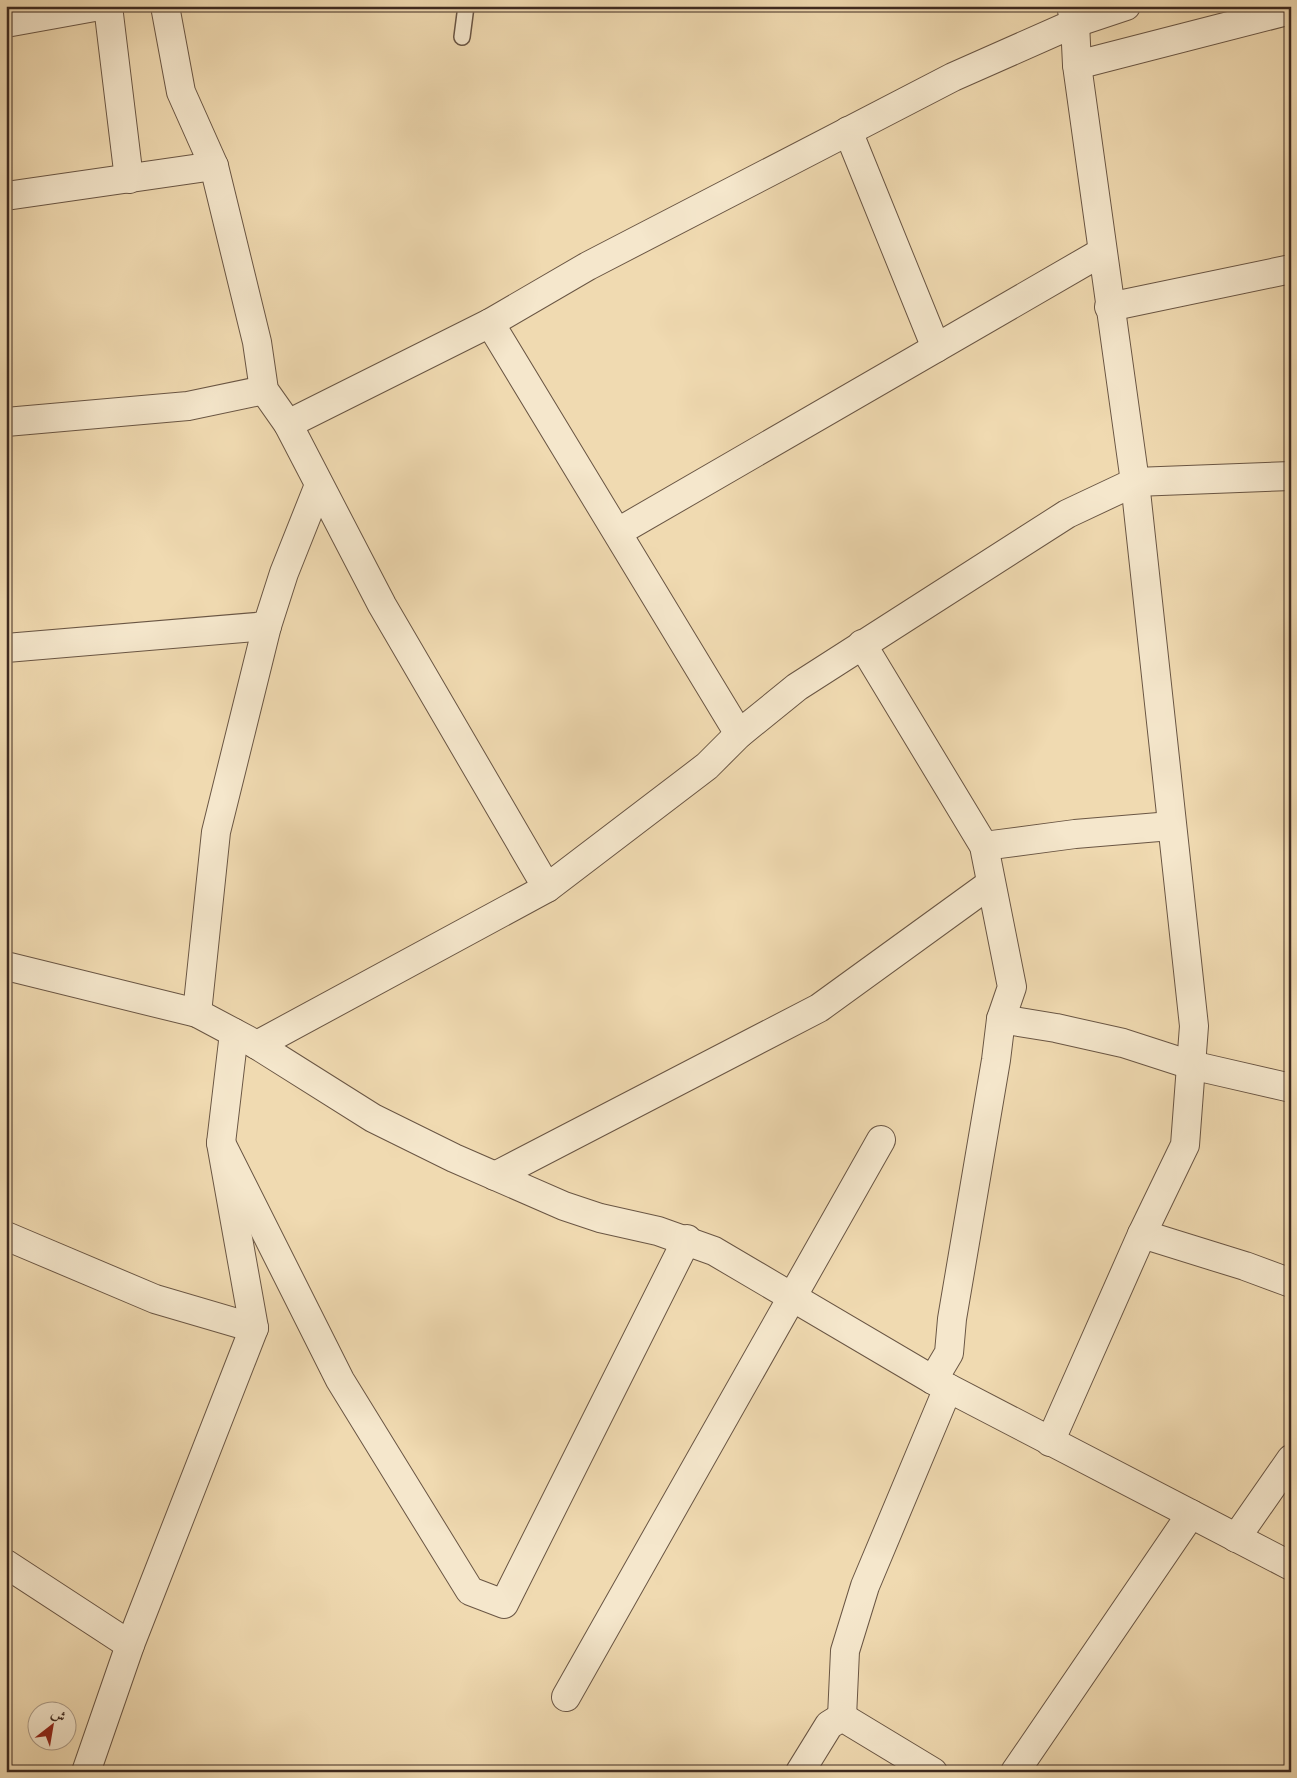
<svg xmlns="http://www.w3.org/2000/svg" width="1297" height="1778" font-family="'Libre Caslon Text',Amiri,serif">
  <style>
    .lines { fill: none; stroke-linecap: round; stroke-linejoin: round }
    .service-casing { stroke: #6a5644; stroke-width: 18 }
    .minor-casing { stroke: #6a5644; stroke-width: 30 }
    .service { stroke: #f5e7cc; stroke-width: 15 }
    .minor { stroke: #f5e7cc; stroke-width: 28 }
  </style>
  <rect width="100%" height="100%" fill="#f0dab1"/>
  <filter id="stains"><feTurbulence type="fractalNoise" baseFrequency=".004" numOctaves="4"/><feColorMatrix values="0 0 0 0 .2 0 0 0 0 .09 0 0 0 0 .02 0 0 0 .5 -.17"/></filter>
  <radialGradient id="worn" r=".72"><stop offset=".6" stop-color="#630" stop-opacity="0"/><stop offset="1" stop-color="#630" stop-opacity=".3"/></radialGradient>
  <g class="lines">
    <g class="service-casing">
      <polyline id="service" points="462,37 466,6"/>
    </g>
    <g class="minor-casing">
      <g id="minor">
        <polyline points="108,6 129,179"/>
        <polyline points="165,6 181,92 214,166 257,342 264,390 288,424 382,605 547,888"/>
        <polyline points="6,23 100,6"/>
        <polyline points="1077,65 1291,10"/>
        <polyline points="848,131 936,348"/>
        <polyline points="6,196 214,166"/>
        <polyline points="1109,307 1291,269"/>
        <polyline points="490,323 739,734"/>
        <polyline points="6,422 188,406 264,390"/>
        <polyline points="288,424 490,323 588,266 953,77 1075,23 1126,6"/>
        <polyline points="618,532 1102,252"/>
        <polyline points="862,644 984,846 1012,987 1001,1019 996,1060 952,1319 949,1353 933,1380"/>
        <polyline points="6,648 267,626"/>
        <polyline points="984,846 1075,834 1171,826"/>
        <polyline points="6,966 197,1013 257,1045 373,1118 454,1158 564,1206 600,1218 658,1231 714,1251 933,1380 1291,1566"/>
        <polyline points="197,1013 216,832 267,626 284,573 319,485"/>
        <polyline points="1001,1019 1056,1028 1123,1043 1191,1065 1291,1088"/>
        <polyline points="257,1045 547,888 707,766 739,734 797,687 1067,514 1135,482 1291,476"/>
        <polyline points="221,1143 340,1380 470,1591 504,1604 687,1239"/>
        <polyline points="495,1176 819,1008 990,884"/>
        <polyline points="1142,1234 1245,1266 1291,1283"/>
        <polyline points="6,1236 155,1299 254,1328"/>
        <polyline points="1050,1442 1142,1234 1185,1145 1194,1026 1135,482 1077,65 1075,23 1071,6"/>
        <polyline points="1236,1538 1291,1459"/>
        <polyline points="6,1564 130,1645"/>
        <polyline points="566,1697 881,1140"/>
        <polyline points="842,1717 845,1651 865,1586 948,1388"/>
        <polyline points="86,1772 130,1645 254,1328 221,1143 234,1033"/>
        <polyline points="800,1772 829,1725 842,1717 933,1772"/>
        <polyline points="1015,1772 1191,1514"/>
      </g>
    </g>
    <use href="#service" class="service"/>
    <use href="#minor" class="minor"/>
  </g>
  <rect width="1297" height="1778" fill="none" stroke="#f0dab1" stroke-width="25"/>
  <rect x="8" y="8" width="1282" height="1763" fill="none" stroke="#3e2a20" stroke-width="2.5"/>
  <rect x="12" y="12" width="1272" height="1753" fill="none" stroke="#3e2a20"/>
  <g transform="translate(52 1726) rotate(31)"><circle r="24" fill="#f5e7cc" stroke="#ac9b87"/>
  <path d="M0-4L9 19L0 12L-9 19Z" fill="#8f2418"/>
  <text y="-8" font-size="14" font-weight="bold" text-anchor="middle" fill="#3e2a20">ش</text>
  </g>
  <rect width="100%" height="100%" filter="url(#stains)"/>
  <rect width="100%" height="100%" fill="url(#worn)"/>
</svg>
